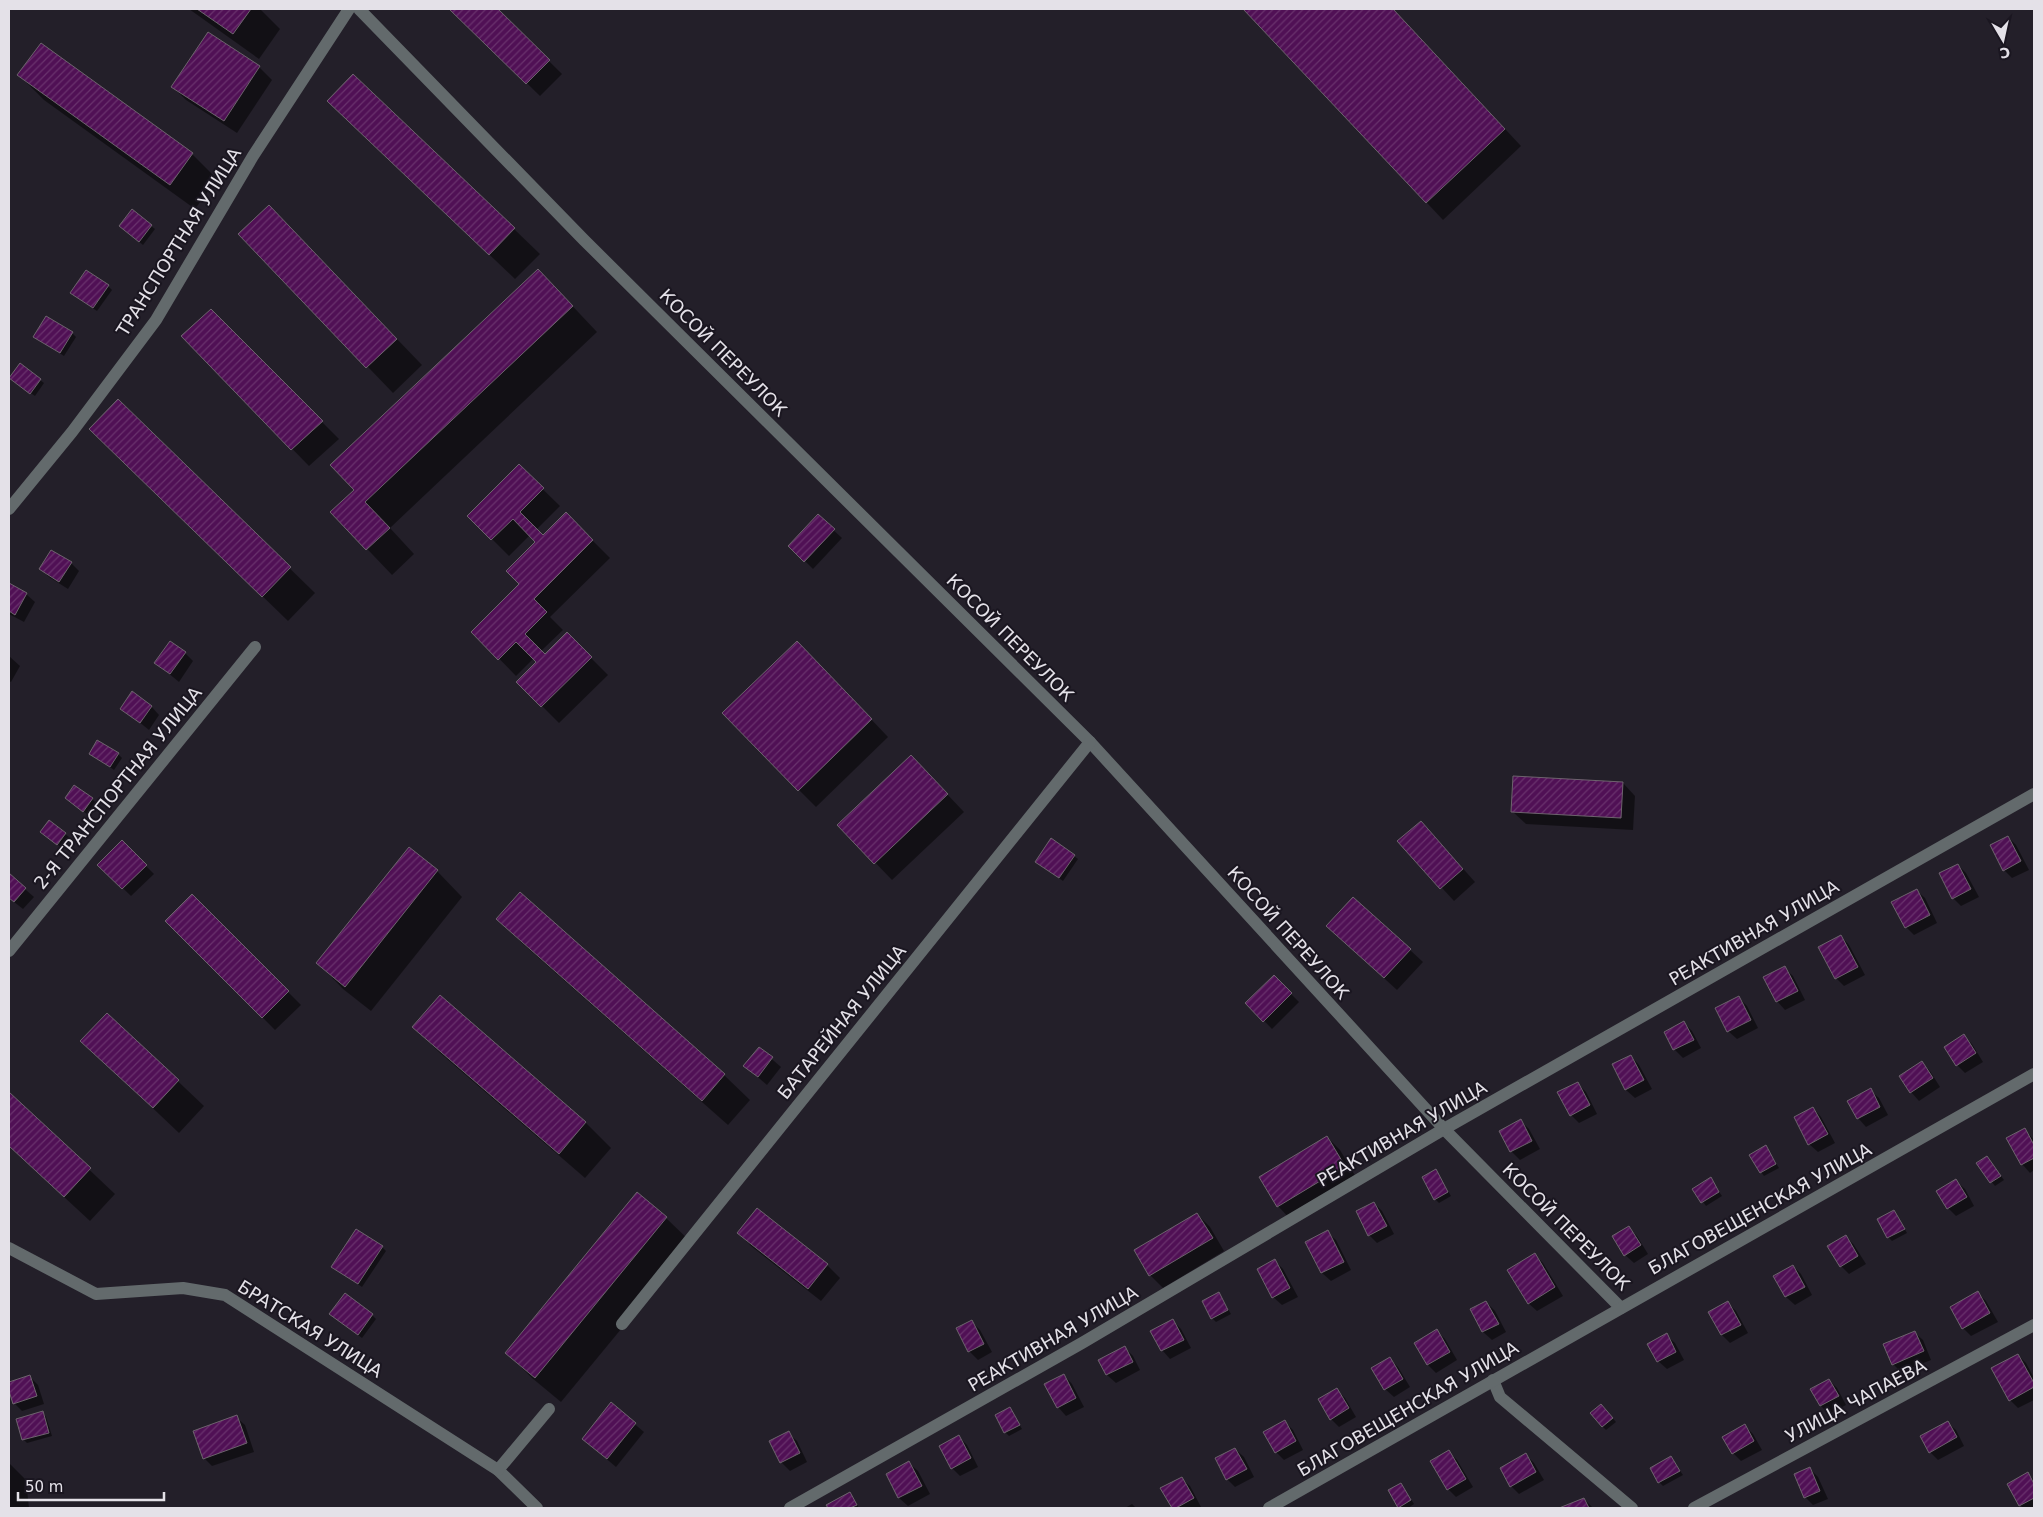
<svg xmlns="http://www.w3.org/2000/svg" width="2043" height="1517" font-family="'DejaVu Sans',sans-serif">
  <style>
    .shadow { fill: #0007 }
    .building { fill: url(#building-hatch); stroke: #6d636d }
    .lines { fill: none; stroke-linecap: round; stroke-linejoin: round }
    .minor { stroke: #636a6c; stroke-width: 12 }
    .labels { text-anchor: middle; stroke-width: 4; stroke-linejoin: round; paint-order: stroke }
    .street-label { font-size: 18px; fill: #e4e1e8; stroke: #1a1620 }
  </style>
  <defs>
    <pattern id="building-hatch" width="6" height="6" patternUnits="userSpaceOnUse" patternTransform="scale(1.25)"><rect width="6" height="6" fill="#501055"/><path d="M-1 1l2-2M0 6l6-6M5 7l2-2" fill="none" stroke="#69326d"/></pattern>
  </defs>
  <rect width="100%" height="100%" fill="#231f29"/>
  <g class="shadow">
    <polygon points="189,9 260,9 280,29 259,59"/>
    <polygon points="451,9 496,9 562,74 540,96"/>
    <polygon points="1245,9 1393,9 1521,146 1443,220"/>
    <polygon points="208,34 259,67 272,80 237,133 186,100 173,87"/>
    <polygon points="19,75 192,154 217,179 195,209 44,100"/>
    <polygon points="354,126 514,229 540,254 515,279"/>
    <polygon points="120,226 151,226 155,229 143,245"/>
    <polygon points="294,232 422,365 393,393 240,234"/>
    <polygon points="108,286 112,290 97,311 76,297"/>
    <polygon points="563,296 597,332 390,528 414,554 392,575 332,512"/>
    <polygon points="211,311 339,439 309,466 182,336"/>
    <polygon points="72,333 76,337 64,356 35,337"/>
    <polygon points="40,380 44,383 35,396 14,382"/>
    <polygon points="118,401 315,593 288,621 116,454"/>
    <polygon points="519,466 560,506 536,530 543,537 566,514 610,558 550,617 563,630 541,651 545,655 567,634 608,675 559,723 518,682 538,662 534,658 516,676 473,632 521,584 537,542 530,535 509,556 469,516"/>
    <polygon points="818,516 842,538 813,569 790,546"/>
    <polygon points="71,563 79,571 68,589 49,577 41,569"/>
    <polygon points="9,585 26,594 35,602 24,622 9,614"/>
    <polygon points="185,653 193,661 179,682 156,663"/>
    <polygon points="9,656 20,666 11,682 9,681"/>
    <polygon points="814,659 888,737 816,807 799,790"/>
    <polygon points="151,706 159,715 149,730 122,708"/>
    <polygon points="90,753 118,754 122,758 114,770"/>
    <polygon points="928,774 964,812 892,880 839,825"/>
    <polygon points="1623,783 1635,796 1633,830 1526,824 1513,812"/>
    <polygon points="92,799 96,803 87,814 70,802"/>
    <polygon points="65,834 69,837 62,848 46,836"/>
    <polygon points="1433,835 1475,882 1454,901 1399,841"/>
    <polygon points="2008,837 2016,845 2029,870 2012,878 2004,870"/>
    <polygon points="122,842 154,874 131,896 99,865"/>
    <polygon points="409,849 437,871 462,897 371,1011 343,989 318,963"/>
    <polygon points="1074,856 1078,859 1063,881 1036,862"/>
    <polygon points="1958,865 1966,873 1979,897 1961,906 1953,898"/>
    <polygon points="9,875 34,897 23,909 9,898"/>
    <polygon points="1916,890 1925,898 1937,923 1914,935 1906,927"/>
    <polygon points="520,894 724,1075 750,1100 728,1125 523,944 498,919"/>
    <polygon points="192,896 301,1005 275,1030 167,921"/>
    <polygon points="1841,936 1849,945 1865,975 1844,986 1836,978"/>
    <polygon points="1341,939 1410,950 1423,962 1397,990"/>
    <polygon points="1784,968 1793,976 1805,1000 1785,1010 1777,1001"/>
    <polygon points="1274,977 1299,1002 1272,1029 1247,1003"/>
    <polygon points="440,997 586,1123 611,1148 585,1178 439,1052 414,1027"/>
    <polygon points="1738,997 1747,1006 1758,1028 1737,1039 1728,1031"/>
    <polygon points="107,1014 204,1106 179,1133 82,1041"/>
    <polygon points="1684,1023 1692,1031 1701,1048 1683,1058 1675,1050 1666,1032"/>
    <polygon points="1964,1036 1972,1044 1983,1062 1965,1073 1957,1065"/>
    <polygon points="759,1048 781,1067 767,1085 745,1066"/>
    <polygon points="1631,1056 1639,1065 1652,1089 1635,1098 1626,1090 1614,1065"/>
    <polygon points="1922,1063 1930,1071 1940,1087 1919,1101 1911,1092 1901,1076"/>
    <polygon points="1577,1083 1586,1092 1597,1114 1579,1123 1571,1115"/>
    <polygon points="1870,1090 1879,1098 1888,1115 1866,1127 1858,1118"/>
    <polygon points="9,1094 115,1194 90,1221 9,1146"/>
    <polygon points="1813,1108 1821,1117 1835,1143 1818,1152 1809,1144"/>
    <polygon points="1521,1121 1529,1129 1540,1149 1520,1160 1511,1151 1501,1131"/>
    <polygon points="2025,1130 2034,1140 2034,1170 2030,1173 2022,1164"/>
    <polygon points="1327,1137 1340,1150 1357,1179 1290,1219 1278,1206"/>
    <polygon points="1766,1147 1779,1168 1764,1176 1761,1172"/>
    <polygon points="1990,1161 2004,1180 1995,1186 1977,1164"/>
    <polygon points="1436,1171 1451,1196 1439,1203 1435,1199"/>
    <polygon points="1710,1179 1722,1196 1706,1206 1694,1189"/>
    <polygon points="1956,1181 1965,1189 1974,1206 1956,1216 1948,1208"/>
    <polygon points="637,1194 666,1218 692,1243 561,1402 532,1378 507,1353"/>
    <polygon points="1374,1203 1382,1211 1394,1234 1377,1243 1369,1235"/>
    <polygon points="1894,1211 1907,1233 1892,1241 1888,1237"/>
    <polygon points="1197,1214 1210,1227 1224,1251 1163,1288 1150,1275"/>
    <polygon points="1629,1228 1637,1236 1648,1254 1634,1263 1625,1255"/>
    <polygon points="1327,1232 1336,1240 1351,1270 1331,1281 1322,1273 1307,1243"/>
    <polygon points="739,1233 827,1265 840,1278 821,1301 751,1246"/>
    <polygon points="1846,1236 1854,1245 1866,1264 1849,1274 1841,1266"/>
    <polygon points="382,1247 386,1251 362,1287 333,1267"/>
    <polygon points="1535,1255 1543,1263 1563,1296 1537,1311 1528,1303"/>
    <polygon points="1275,1261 1283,1269 1298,1297 1282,1305 1273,1297"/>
    <polygon points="1793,1266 1801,1274 1812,1295 1795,1305 1786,1297 1775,1276"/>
    <polygon points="1978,1293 1986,1301 1998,1322 1971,1336 1963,1328"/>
    <polygon points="1219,1294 1231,1314 1216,1322 1212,1318"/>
    <polygon points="1486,1302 1495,1311 1506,1332 1492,1340 1483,1332 1472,1310"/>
    <polygon points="1728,1303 1736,1311 1748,1333 1730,1343 1722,1335"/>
    <polygon points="372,1315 376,1319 362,1338 335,1318"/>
    <polygon points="1173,1321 1181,1329 1191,1348 1170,1359 1162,1350 1152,1331"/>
    <polygon points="972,1322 980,1330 992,1352 978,1360 969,1351"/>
    <polygon points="1437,1331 1445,1339 1457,1360 1436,1373 1428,1365 1416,1343"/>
    <polygon points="1914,1332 1923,1340 1931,1360 1901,1372 1893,1364"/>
    <polygon points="1666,1335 1675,1343 1684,1360 1667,1369 1658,1361"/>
    <polygon points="1125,1348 1133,1356 1140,1370 1116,1383 1107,1375 1100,1360"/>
    <polygon points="2018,1355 2026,1363 2034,1378 2034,1400 2018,1408 2010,1400"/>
    <polygon points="1389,1358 1398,1367 1410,1387 1394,1397 1385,1389"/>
    <polygon points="1064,1375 1072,1384 1084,1407 1066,1416 1058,1407"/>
    <polygon points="30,1377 38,1385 44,1404 22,1411 14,1403 9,1384"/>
    <polygon points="1829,1380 1837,1388 1846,1405 1829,1414 1821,1406 1812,1390"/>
    <polygon points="1336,1389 1345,1398 1356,1417 1339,1427 1331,1419"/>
    <polygon points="611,1404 644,1432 616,1467 583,1439"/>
    <polygon points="1010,1409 1022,1429 1009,1436 1005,1432"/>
    <polygon points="1605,1409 1616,1422 1606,1430 1602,1426"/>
    <polygon points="43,1413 46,1417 52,1436 27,1443 23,1439"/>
    <polygon points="236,1417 245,1425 254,1452 212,1466 204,1458"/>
    <polygon points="1285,1422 1293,1430 1303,1450 1284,1460 1276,1452"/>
    <polygon points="1947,1422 1956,1430 1964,1446 1938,1460 1930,1452"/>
    <polygon points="1745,1426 1753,1434 1762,1450 1741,1461 1733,1453"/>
    <polygon points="788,1433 797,1441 807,1462 790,1471 781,1462"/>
    <polygon points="959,1437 967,1445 978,1467 960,1476 952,1468"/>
    <polygon points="1235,1449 1244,1457 1254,1477 1235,1487 1227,1479"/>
    <polygon points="1449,1452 1457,1460 1473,1487 1456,1497 1448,1489"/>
    <polygon points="1526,1455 1534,1463 1544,1480 1519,1494 1511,1486"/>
    <polygon points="1671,1458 1683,1475 1663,1486 1659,1482"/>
    <polygon points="9,1463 26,1480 29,1508 9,1508"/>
    <polygon points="909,1463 918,1471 930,1494 908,1506 899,1498 887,1474"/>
    <polygon points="1810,1469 1818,1477 1828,1499 1813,1505 1805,1497"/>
    <polygon points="2028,1474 2034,1480 2034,1508 2023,1508 2020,1505"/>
    <polygon points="1181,1478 1190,1486 1201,1507 1173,1508 1162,1489"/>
    <polygon points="1401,1484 1414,1504 1408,1508 1400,1508 1390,1491"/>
    <polygon points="850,1494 859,1508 829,1508 828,1505"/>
    <polygon points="1584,1499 1593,1508 1562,1508"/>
    <polygon points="1132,1504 1136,1508 1125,1508"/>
  </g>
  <g class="building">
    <polygon points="197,9 251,9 233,34"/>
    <polygon points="449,9 498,9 550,60 526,84"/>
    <polygon points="1243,9 1393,9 1505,129 1426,203"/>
    <polygon points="208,32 260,66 224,121 171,87"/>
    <polygon points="41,43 193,153 170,185 17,75"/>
    <polygon points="353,74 515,228 489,255 327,101"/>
    <polygon points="269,205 397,339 366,368 238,234"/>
    <polygon points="132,209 152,225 139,242 119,226"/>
    <polygon points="538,269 573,306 365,502 390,528 366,550 330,512 354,490 330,465"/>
    <polygon points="86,270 109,285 93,308 70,293"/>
    <polygon points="211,309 323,421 291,450 181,336"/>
    <polygon points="46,316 73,332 60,353 33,337"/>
    <polygon points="20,363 41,379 30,394 9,378"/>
    <polygon points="118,399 291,567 262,597 89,429"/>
    <polygon points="519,464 544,488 520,512 543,535 566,512 593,540 534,599 547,612 525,634 545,654 567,632 592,657 541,707 516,682 536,662 516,642 498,660 471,632 519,584 506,571 535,542 513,519 491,540 467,516"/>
    <polygon points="818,514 835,529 804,562 788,546"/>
    <polygon points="51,550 72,562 59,582 39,569"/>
    <polygon points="9,583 27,593 15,615 9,611"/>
    <polygon points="170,641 186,652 170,674 154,663"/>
    <polygon points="797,641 872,719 798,791 722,713"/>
    <polygon points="132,691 152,706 140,723 120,709"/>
    <polygon points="97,740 119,753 110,767 89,754"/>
    <polygon points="911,755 948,794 874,864 837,825"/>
    <polygon points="1513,776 1623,782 1621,818 1511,812"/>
    <polygon points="74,785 93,798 83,812 65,798"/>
    <polygon points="49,820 66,833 57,845 40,832"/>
    <polygon points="1421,821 1463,869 1440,889 1397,841"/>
    <polygon points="2008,836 2021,861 2003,871 1990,845"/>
    <polygon points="1051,838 1075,855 1059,878 1035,862"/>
    <polygon points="122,840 147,865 122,889 97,865"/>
    <polygon points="409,847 438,870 345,987 316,963"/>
    <polygon points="1958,864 1971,889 1952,899 1939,873"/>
    <polygon points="9,873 26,888 14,902 9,898"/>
    <polygon points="1917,889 1930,915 1905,928 1891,902"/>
    <polygon points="520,892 725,1074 702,1101 496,919"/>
    <polygon points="192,894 289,991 262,1018 165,921"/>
    <polygon points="1353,897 1411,949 1384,978 1326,926"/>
    <polygon points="1841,935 1858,967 1835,979 1818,947"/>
    <polygon points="1785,966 1798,991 1776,1002 1763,977"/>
    <polygon points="1274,975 1292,993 1263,1022 1245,1003"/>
    <polygon points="440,995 586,1122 559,1154 412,1027"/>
    <polygon points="1739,996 1751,1020 1727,1032 1715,1008"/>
    <polygon points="107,1013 179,1080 153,1108 80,1041"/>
    <polygon points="1684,1021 1694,1040 1673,1050 1664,1032"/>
    <polygon points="1964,1034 1976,1053 1956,1066 1944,1047"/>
    <polygon points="759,1047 773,1057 758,1077 743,1066"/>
    <polygon points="1631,1055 1644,1080 1625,1090 1612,1064"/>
    <polygon points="1922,1061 1933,1078 1910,1093 1899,1076"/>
    <polygon points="1578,1082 1590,1105 1570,1116 1557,1092"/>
    <polygon points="1871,1088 1880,1107 1857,1119 1847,1101"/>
    <polygon points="9,1092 91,1168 64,1197 9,1146"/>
    <polygon points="1813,1107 1828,1134 1808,1145 1794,1117"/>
    <polygon points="1521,1119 1532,1141 1510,1152 1499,1131"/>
    <polygon points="2025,1128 2034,1145 2034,1158 2021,1165 2006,1138"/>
    <polygon points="1327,1136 1345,1166 1277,1207 1259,1177"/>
    <polygon points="1766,1145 1776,1164 1760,1173 1749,1155"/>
    <polygon points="1987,1156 2001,1176 1990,1183 1976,1163"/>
    <polygon points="1436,1169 1448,1192 1434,1200 1422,1177"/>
    <polygon points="1711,1177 1719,1192 1701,1203 1692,1189"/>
    <polygon points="1956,1179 1967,1197 1947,1209 1936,1191"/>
    <polygon points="637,1192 667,1217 535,1378 505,1353"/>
    <polygon points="1374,1202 1387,1226 1368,1236 1356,1211"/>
    <polygon points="757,1208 828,1264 808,1289 737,1233"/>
    <polygon points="1894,1210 1905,1229 1887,1238 1877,1219"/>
    <polygon points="1197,1213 1213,1238 1149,1276 1134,1250"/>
    <polygon points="1629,1226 1641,1245 1624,1256 1612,1236"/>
    <polygon points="356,1229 383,1246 358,1284 331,1267"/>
    <polygon points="1328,1230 1344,1262 1321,1273 1305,1242"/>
    <polygon points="1846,1235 1858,1256 1840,1267 1827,1246"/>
    <polygon points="1535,1253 1555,1287 1528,1304 1507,1270"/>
    <polygon points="1275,1259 1290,1288 1272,1298 1257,1269"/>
    <polygon points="1793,1265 1805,1287 1785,1297 1773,1276"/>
    <polygon points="1978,1291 1990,1313 1962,1329 1950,1307"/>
    <polygon points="1219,1292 1228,1310 1211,1319 1202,1301"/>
    <polygon points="345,1293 373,1314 358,1335 329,1314"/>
    <polygon points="1486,1301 1499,1324 1482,1332 1470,1309"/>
    <polygon points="1728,1301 1741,1325 1721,1335 1708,1312"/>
    <polygon points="1173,1319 1184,1340 1161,1351 1150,1331"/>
    <polygon points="972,1320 984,1344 968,1352 956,1328"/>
    <polygon points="1437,1329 1450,1352 1427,1365 1414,1343"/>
    <polygon points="1915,1331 1924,1351 1892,1365 1883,1344"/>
    <polygon points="1667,1333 1676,1352 1657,1362 1647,1344"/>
    <polygon points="1125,1346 1133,1362 1106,1375 1098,1360"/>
    <polygon points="2018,1354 2034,1383 2034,1387 2009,1401 1991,1368"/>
    <polygon points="1390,1357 1403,1379 1384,1390 1371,1368"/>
    <polygon points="1064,1374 1076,1398 1057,1408 1044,1384"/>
    <polygon points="30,1375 37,1396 13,1404 9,1391 9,1382"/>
    <polygon points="1829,1379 1839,1396 1820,1406 1810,1389"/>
    <polygon points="1337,1388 1349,1408 1330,1420 1318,1399"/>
    <polygon points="611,1402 636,1423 607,1459 582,1439"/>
    <polygon points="1601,1404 1613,1418 1602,1427 1590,1413"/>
    <polygon points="1010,1407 1020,1425 1004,1433 995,1415"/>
    <polygon points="43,1411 49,1433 22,1440 16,1419"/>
    <polygon points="237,1415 247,1443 203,1459 193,1431"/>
    <polygon points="1285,1420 1296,1441 1275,1453 1263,1432"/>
    <polygon points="1948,1421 1957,1437 1929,1453 1920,1436"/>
    <polygon points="1745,1424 1754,1441 1732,1454 1722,1437"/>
    <polygon points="789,1431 800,1453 780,1463 769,1441"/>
    <polygon points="959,1435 971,1458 951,1469 939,1446"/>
    <polygon points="1235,1448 1247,1469 1226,1480 1215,1458"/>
    <polygon points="1449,1450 1466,1479 1447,1490 1430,1461"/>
    <polygon points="1526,1453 1536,1472 1510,1487 1500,1468"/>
    <polygon points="1671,1456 1680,1471 1658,1483 1650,1468"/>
    <polygon points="909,1461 922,1486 898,1498 886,1474"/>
    <polygon points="1810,1467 1820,1491 1804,1498 1794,1474"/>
    <polygon points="2028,1472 2034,1484 2034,1498 2019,1506 2007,1484"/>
    <polygon points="1182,1477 1194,1498 1176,1508 1172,1508 1160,1488"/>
    <polygon points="1401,1483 1411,1500 1398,1508 1388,1490"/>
    <polygon points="850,1492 857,1505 850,1508 828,1508 826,1505"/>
    <polygon points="1584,1498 1589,1508 1559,1508"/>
  </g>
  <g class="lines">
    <g class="minor">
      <polyline points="359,9 584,240 1090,742 1444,1129 1621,1308"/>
      <polyline points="9,509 72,432 156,320 253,156 349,9"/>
      <polyline points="9,951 255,647"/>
      <polyline points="9,1248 96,1294 183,1288 225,1295 498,1470 537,1508"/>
      <polyline points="622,1324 1090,742"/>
      <polyline points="1493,1380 1500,1397 1632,1508"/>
      <polyline points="498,1470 549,1409"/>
      <polyline points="790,1508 1082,1343 1444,1129 2034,794"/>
      <polyline points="1269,1508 2034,1074"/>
      <polyline points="1694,1508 2034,1325"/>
    </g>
  </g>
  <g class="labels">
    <g class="street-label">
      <text transform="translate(179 242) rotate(-58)" y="6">ТРАНСПОРТНАЯ УЛИЦА</text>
      <text transform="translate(723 353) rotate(45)" y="6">КОСОЙ ПЕРЕУЛОК</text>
      <text transform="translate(1010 638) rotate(45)" y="6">КОСОЙ ПЕРЕУЛОК</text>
      <text transform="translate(118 788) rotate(-51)" y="6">2-Я ТРАНСПОРТНАЯ УЛИЦА</text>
      <text transform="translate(1288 933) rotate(48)" y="6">КОСОЙ ПЕРЕУЛОК</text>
      <text transform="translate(1754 933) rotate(-30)" y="6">РЕАКТИВНАЯ УЛИЦА</text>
      <text transform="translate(842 1022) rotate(-51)" y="6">БАТАРЕЙНАЯ УЛИЦА</text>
      <text transform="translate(1402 1134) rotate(-30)" y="6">РЕАКТИВНАЯ УЛИЦА</text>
      <text transform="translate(1760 1209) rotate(-29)" y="6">БЛАГОВЕЩЕНСКАЯ УЛИЦА</text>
      <text transform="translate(1566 1227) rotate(45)" y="6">КОСОЙ ПЕРЕУЛОК</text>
      <text transform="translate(310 1329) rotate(32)" y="6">БРАТСКАЯ УЛИЦА</text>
      <text transform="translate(1053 1339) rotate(-30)" y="6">РЕАКТИВНАЯ УЛИЦА</text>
      <text transform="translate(1856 1401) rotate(-28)" y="6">УЛИЦА ЧАПАЕВА</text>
      <text transform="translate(1408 1409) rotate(-30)" y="6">БЛАГОВЕЩЕНСКАЯ УЛИЦА</text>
    </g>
  </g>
  <rect width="2043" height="1517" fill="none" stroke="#e4e1e8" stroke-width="20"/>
  <g transform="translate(2003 40) rotate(171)" stroke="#1a1620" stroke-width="4" paint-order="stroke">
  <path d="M0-4L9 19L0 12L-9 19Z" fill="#e4e1e8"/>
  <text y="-8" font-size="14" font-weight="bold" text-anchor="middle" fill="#e4e1e8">С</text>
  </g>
  <path d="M18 1492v8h146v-8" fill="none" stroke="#e4e1e8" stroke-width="2.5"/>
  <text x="25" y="1492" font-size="15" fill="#e4e1e8" stroke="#1a1620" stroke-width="4" paint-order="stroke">50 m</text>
</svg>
